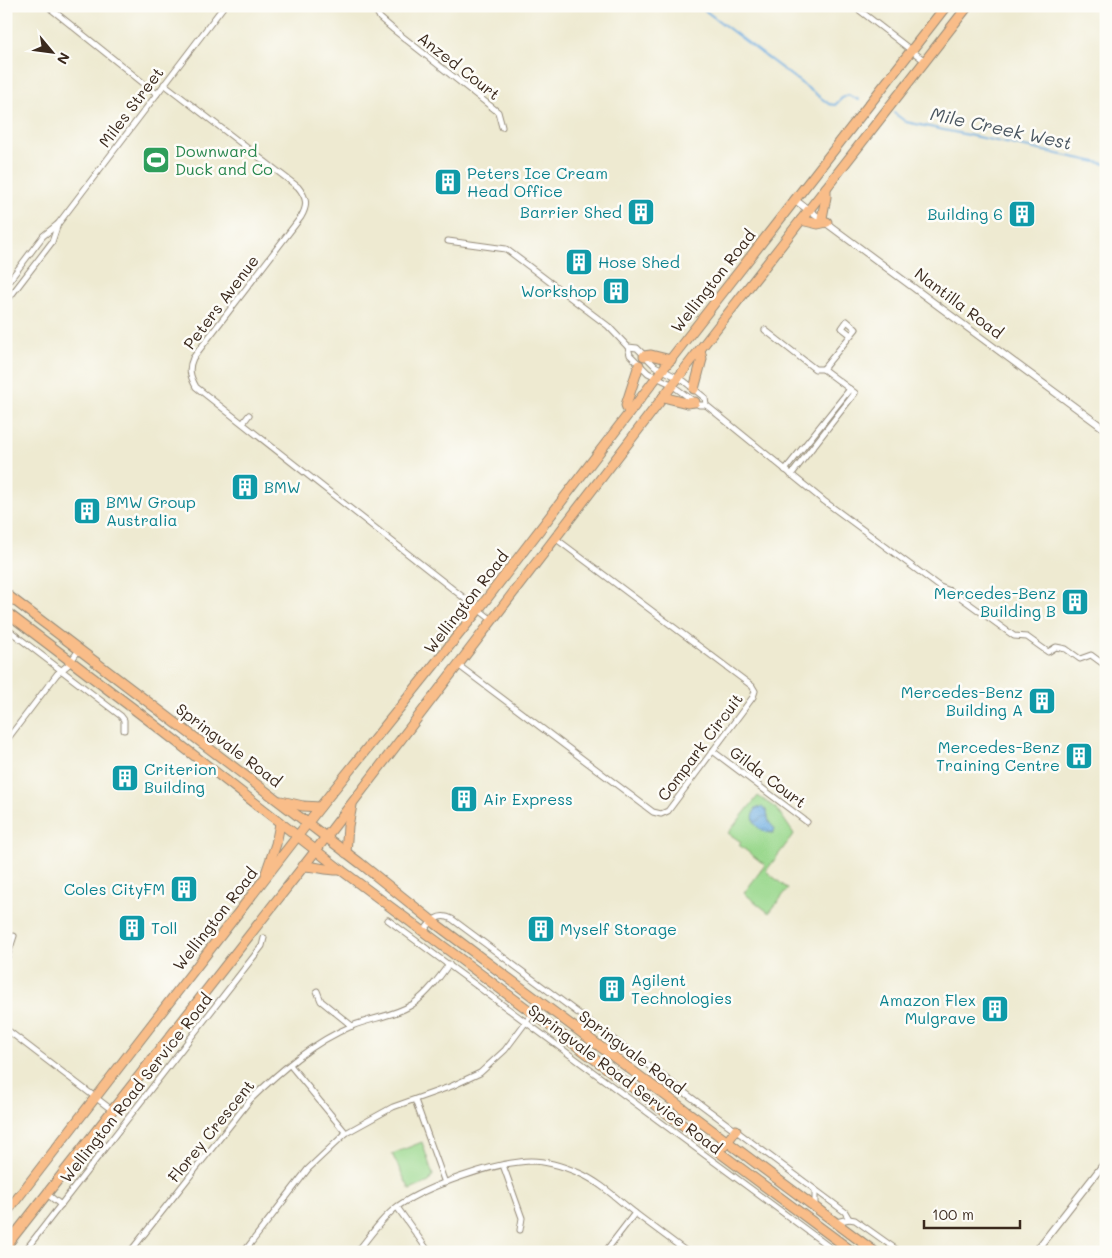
<svg xmlns="http://www.w3.org/2000/svg" width="1112" height="1258" font-family="Mali,sans-serif">
  <style>
    .green { fill: #9ad88d; stroke: #6a8156 }
    .water { fill: url(#water-waves); stroke: #546b7f }
    .lines { fill: none; stroke-linecap: round; stroke-linejoin: round }
    .stream { stroke: #6cace0; stroke-width: 2 }
    .minor-casing { stroke: #948a78; stroke-width: 7 }
    .tertiary-casing { stroke: #948a78; stroke-width: 8 }
    .trunk-casing { stroke: #948a78; stroke-width: 11 }
    .minor { stroke: #fff; stroke-width: 5 }
    .tertiary { stroke: #fff; stroke-width: 6 }
    .trunk { stroke: #f9bd89; stroke-width: 9 }
    .labels { text-anchor: middle; stroke-width: 5; stroke-linejoin: round; paint-order: stroke }
    .street-label { font-size: 16px; fill: #3b2a1e; stroke: #fdfcf7 }
    .leisure-label { font-size: 16px; fill: #27864d; stroke: #fdfcf7; text-anchor: start }
    .culture-label { font-size: 16px; fill: #0d838f; stroke: #fdfcf7; text-anchor: start }
    .water-label { font-size: 18px; font-style: italic; fill: #4c5862; stroke: #fdfcf7 }
  </style>
  <defs>
    <pattern id="water-waves" width="16" height="10" patternUnits="userSpaceOnUse" patternTransform="scale(1.25)"><rect width="16" height="10" fill="#6cace0"/><path d="M0 5q4-4 8 0t8 0" fill="none" stroke="#5a8cb5"/></pattern>
  </defs>
  <rect width="100%" height="100%" fill="#fdfcf7"/>
  <filter id="ink" filterUnits="userSpaceOnUse"><feTurbulence type="fractalNoise" baseFrequency=".02" numOctaves="2"/><feDisplacementMap in="SourceGraphic" scale="10" xChannelSelector="R" yChannelSelector="G"/><feConvolveMatrix kernelMatrix="1 2 1 2 8 2 1 2 1" color-interpolation-filters="sRGB"/></filter>
  <filter id="wash" filterUnits="userSpaceOnUse"><feTurbulence type="fractalNoise" baseFrequency=".0096" numOctaves="4" result="noise"/><feDisplacementMap in="SourceGraphic" scale="20" xChannelSelector="R" yChannelSelector="G"/><feGaussianBlur stdDeviation="1.12" result="paint"/><feColorMatrix in="noise" values="0 0 0 0 0 0 0 0 0 0 0 0 0 0 0 0 0 1.4 0 .05"/><feComposite in="paint" operator="in"/></filter>
  <g filter="url(#wash)">
    <rect width="100%" height="100%" fill="#eeead1"/>
    <g class="green">
      <polygon points="758,796 777,809 794,834 766,871 788,889 769,913 744,893 765,865 739,845 741,842 728,833"/>
      <polygon points="422,1142 433,1175 429,1182 410,1190 392,1154"/>
    </g>
    <path class="water" d="M762 807 767 811 769 822 775 829 773 833C759 833 748 821 756 808Z"/>
    <g class="lines">
      <g class="stream">
        <polyline points="699,6 829,104 835,105 842,98 848,95 859,100"/>
        <polyline points="894,113 906,122 1106,164"/>
      </g>
    </g>
  </g>
  <g filter="url(#ink)">
    <g class="lines">
      <g class="minor-casing">
        <g id="minor">
          <polyline points="374,6 380,18 394,30 498,112 502,127"/>
          <polyline points="854,6 925,61"/>
          <polyline points="51,9 157,94"/>
          <path d="M164 84 298 187C307 198 308 205 301 217L193 358C188 369 190 376 196 387L492 620"/>
          <polyline points="448,241 506,249 608,326 628,347 630,355 648,373 669,383 699,405 706,405"/>
          <polyline points="6,285 43,236 58,224 224,6"/>
          <polyline points="6,302 52,242 58,224"/>
          <polyline points="765,330 815,369 823,369 855,393 791,475"/>
          <polyline points="628,347 637,348 655,366 684,381 705,398 706,405 824,501 940,587 953,592 1014,636 1027,637 1048,652 1056,647 1066,649 1080,659 1091,655 1106,666"/>
          <polyline points="823,369 856,329 847,321 842,328 851,335"/>
          <polyline points="243,423 249,415"/>
          <polyline points="785,470 850,389"/>
          <polyline points="6,628 121,716 124,720 124,730"/>
          <polyline points="458,665 653,812 661,814 668,811 753,697 755,691 752,686 555,538"/>
          <polyline points="6,741 57,674 68,665 79,650"/>
          <polyline points="714,752 807,822"/>
          <polyline points="388,920 836,1252"/>
          <path d="M424 931C431 921 439 912 452 919L845 1212 849 1219"/>
          <polyline points="6,960 14,936"/>
          <polyline points="317,991 321,1001 352,1026"/>
          <polyline points="6,1029 112,1110"/>
          <polyline points="290,1065 346,1133"/>
          <polyline points="415,1100 445,1183"/>
          <polyline points="503,1165 522,1218 520,1230"/>
          <polyline points="47,1194 61,1205"/>
          <polyline points="397,1207 429,1252"/>
          <polyline points="815,1207 815,1190"/>
          <polyline points="836,1222 849,1219 855,1220 900,1252"/>
          <polyline points="24,1252 262,946 264,938"/>
          <path d="M130 1252 250 1100C280 1071 313 1042 352 1026 371 1018 395 1016 413 1004 428 993 439 978 449 964"/>
          <polyline points="244,1252 308,1169 346,1133 393,1107 452,1086 480,1073 505,1050 541,1002"/>
          <path d="M357 1252C370 1236 382 1218 398 1206 427 1186 495 1162 531 1161 546 1161 565 1167 579 1173 600 1182 617 1199 635 1213 652 1226 670 1239 687 1252"/>
          <polyline points="605,1252 635,1213"/>
        </g>
      </g>
      <g class="tertiary-casing">
        <g id="tertiary">
          <polyline points="795,200 1106,430"/>
          <polyline points="1035,1252 1106,1161"/>
        </g>
      </g>
      <g class="trunk-casing">
        <g id="trunk">
          <polyline points="822,218 826,197 826,188"/>
          <polyline points="801,220 818,224 827,222"/>
          <polyline points="644,356 651,355 671,360"/>
          <polyline points="694,389 702,359 700,350"/>
          <polyline points="663,397 687,403 695,402"/>
          <polyline points="629,413 626,405 639,365"/>
          <polyline points="6,594 360,863 436,924 875,1252"/>
          <polyline points="6,612 155,725 341,870 853,1252"/>
          <polyline points="281,801 303,806 320,807"/>
          <polyline points="346,853 348,826 352,805"/>
          <path d="M303 866C316 866 328 871 341 870"/>
          <polyline points="266,873 276,844 280,824"/>
          <polyline points="724,1146 736,1130"/>
          <polyline points="6,1213 320,807 479,609 656,378 946,6"/>
          <polyline points="6,1246 310,858 684,370 968,6"/>
        </g>
      </g>
      <use href="#minor" class="minor"/>
      <use href="#tertiary" class="tertiary"/>
      <use href="#trunk" class="trunk"/>
    </g>
  </g>
  <defs>
    <g id="stadium-square" transform="scale(1.4375)"><rect x="-9" y="-9" width="18" height="18" rx="4" fill="#2e9e5b" stroke="#fdfcf7"/><path d="M0-5a6.5 5 0 1 0 0 10a6.5 5 0 1 0 0-10ZM-3.5-1.8h7v3.6h-7Z" fill="#fff"/></g>
    <g id="building-square" transform="scale(1.4375)"><rect x="-9" y="-9" width="18" height="18" rx="4" fill="#0f9aa8" stroke="#fdfcf7"/><path d="M-4-6H4V6H1V3H-1V6H-4ZM-2.5-4.3h1.7v1.8h-1.7ZM.8-4.3h1.7v1.8H.8ZM-2.5-1h1.7V.8h-1.7ZM.8-1h1.7V.8H.8Z" fill="#fff"/></g>
  </defs>
  <g fill-rule="evenodd">
    <use href="#stadium-square" x="156" y="160"/>
    <use href="#building-square" x="448" y="182"/>
    <use href="#building-square" x="641" y="212"/>
    <use href="#building-square" x="1022" y="214"/>
    <use href="#building-square" x="579" y="262"/>
    <use href="#building-square" x="616" y="291"/>
    <use href="#building-square" x="245" y="487"/>
    <use href="#building-square" x="87" y="511"/>
    <use href="#building-square" x="1075" y="602"/>
    <use href="#building-square" x="1042" y="701"/>
    <use href="#building-square" x="1079" y="756"/>
    <use href="#building-square" x="125" y="778"/>
    <use href="#building-square" x="464" y="799"/>
    <use href="#building-square" x="184" y="889"/>
    <use href="#building-square" x="132" y="928"/>
    <use href="#building-square" x="541" y="929"/>
    <use href="#building-square" x="612" y="989"/>
    <use href="#building-square" x="995" y="1009"/>
  </g>
  <g class="labels">
    <g class="street-label">
      <text transform="translate(459 66) rotate(38)" y="6">Anzed Court</text>
      <text transform="translate(131 107) rotate(-53)" y="6">Miles Street</text>
      <text transform="translate(713 281) rotate(-52)" y="6">Wellington Road</text>
      <text transform="translate(221 302) rotate(-53)" y="6">Peters Avenue</text>
      <text transform="translate(959 303) rotate(37)" y="6">Nantilla Road</text>
      <text transform="translate(466 602) rotate(-52)" y="6">Wellington Road</text>
      <text transform="translate(229 745) rotate(37)" y="6">Springvale Road</text>
      <text transform="translate(700 747) rotate(-53)" y="6">Compark Circuit</text>
      <text transform="translate(768 777) rotate(37)" y="6">Gilda Court</text>
      <text transform="translate(215 919) rotate(-52)" y="6">Wellington Road</text>
      <text transform="translate(632 1052) rotate(37)" y="6">Springvale Road</text>
      <text transform="translate(625 1079) rotate(37)" y="6">Springvale Road Service Road</text>
      <text transform="translate(136 1088) rotate(-52)" y="6">Wellington Road Service Road</text>
      <text transform="translate(211 1131) rotate(-51)" y="6">Florey Crescent</text>
    </g>
    <g class="leisure-label">
      <text x="175" y="157">Downward<tspan x="175" dy="18">Duck and Co</tspan></text>
    </g>
    <g class="culture-label">
      <text x="467" y="179">Peters Ice Cream<tspan x="467" dy="18">Head Office</tspan></text>
      <text x="622" y="218" text-anchor="end">Barrier Shed</text>
      <text x="1003" y="220" text-anchor="end">Building 6</text>
      <text x="598" y="268">Hose Shed</text>
      <text x="597" y="297" text-anchor="end">Workshop</text>
      <text x="264" y="493">BMW</text>
      <text x="106" y="508">BMW Group<tspan x="106" dy="18">Australia</tspan></text>
      <text x="1056" y="599" text-anchor="end">Mercedes-Benz<tspan x="1056" dy="18">Building B</tspan></text>
      <text x="1023" y="698" text-anchor="end">Mercedes-Benz<tspan x="1023" dy="18">Building A</tspan></text>
      <text x="1060" y="753" text-anchor="end">Mercedes-Benz<tspan x="1060" dy="18">Training Centre</tspan></text>
      <text x="144" y="775">Criterion<tspan x="144" dy="18">Building</tspan></text>
      <text x="483" y="805">Air Express</text>
      <text x="165" y="895" text-anchor="end">Coles CityFM</text>
      <text x="151" y="934">Toll</text>
      <text x="560" y="935">Myself Storage</text>
      <text x="631" y="986">Agilent<tspan x="631" dy="18">Technologies</tspan></text>
      <text x="976" y="1006" text-anchor="end">Amazon Flex<tspan x="976" dy="18">Mulgrave</tspan></text>
    </g>
    <g class="water-label">
      <text transform="translate(1001 129) rotate(12)" y="6">Mile Creek West</text>
    </g>
  </g>
  <rect width="1112" height="1258" fill="none" stroke="#fdfcf7" stroke-width="25"/>
  <g transform="translate(52 52) rotate(119)" stroke="#fdfcf7" stroke-width="4" paint-order="stroke">
  <path d="M0-4L9 19L0 12L-9 19Z" fill="#3b2a1e"/>
  <text y="-8" font-size="14" font-weight="bold" text-anchor="middle" fill="#3b2a1e">N</text>
  </g>
  <path d="M924 1220v8h96v-8" fill="none" stroke="#3b2a1e" stroke-width="2.5"/>
  <text x="932" y="1220" font-size="15" fill="#3b2a1e" stroke="#fdfcf7" stroke-width="4" paint-order="stroke">100 m</text>
</svg>
